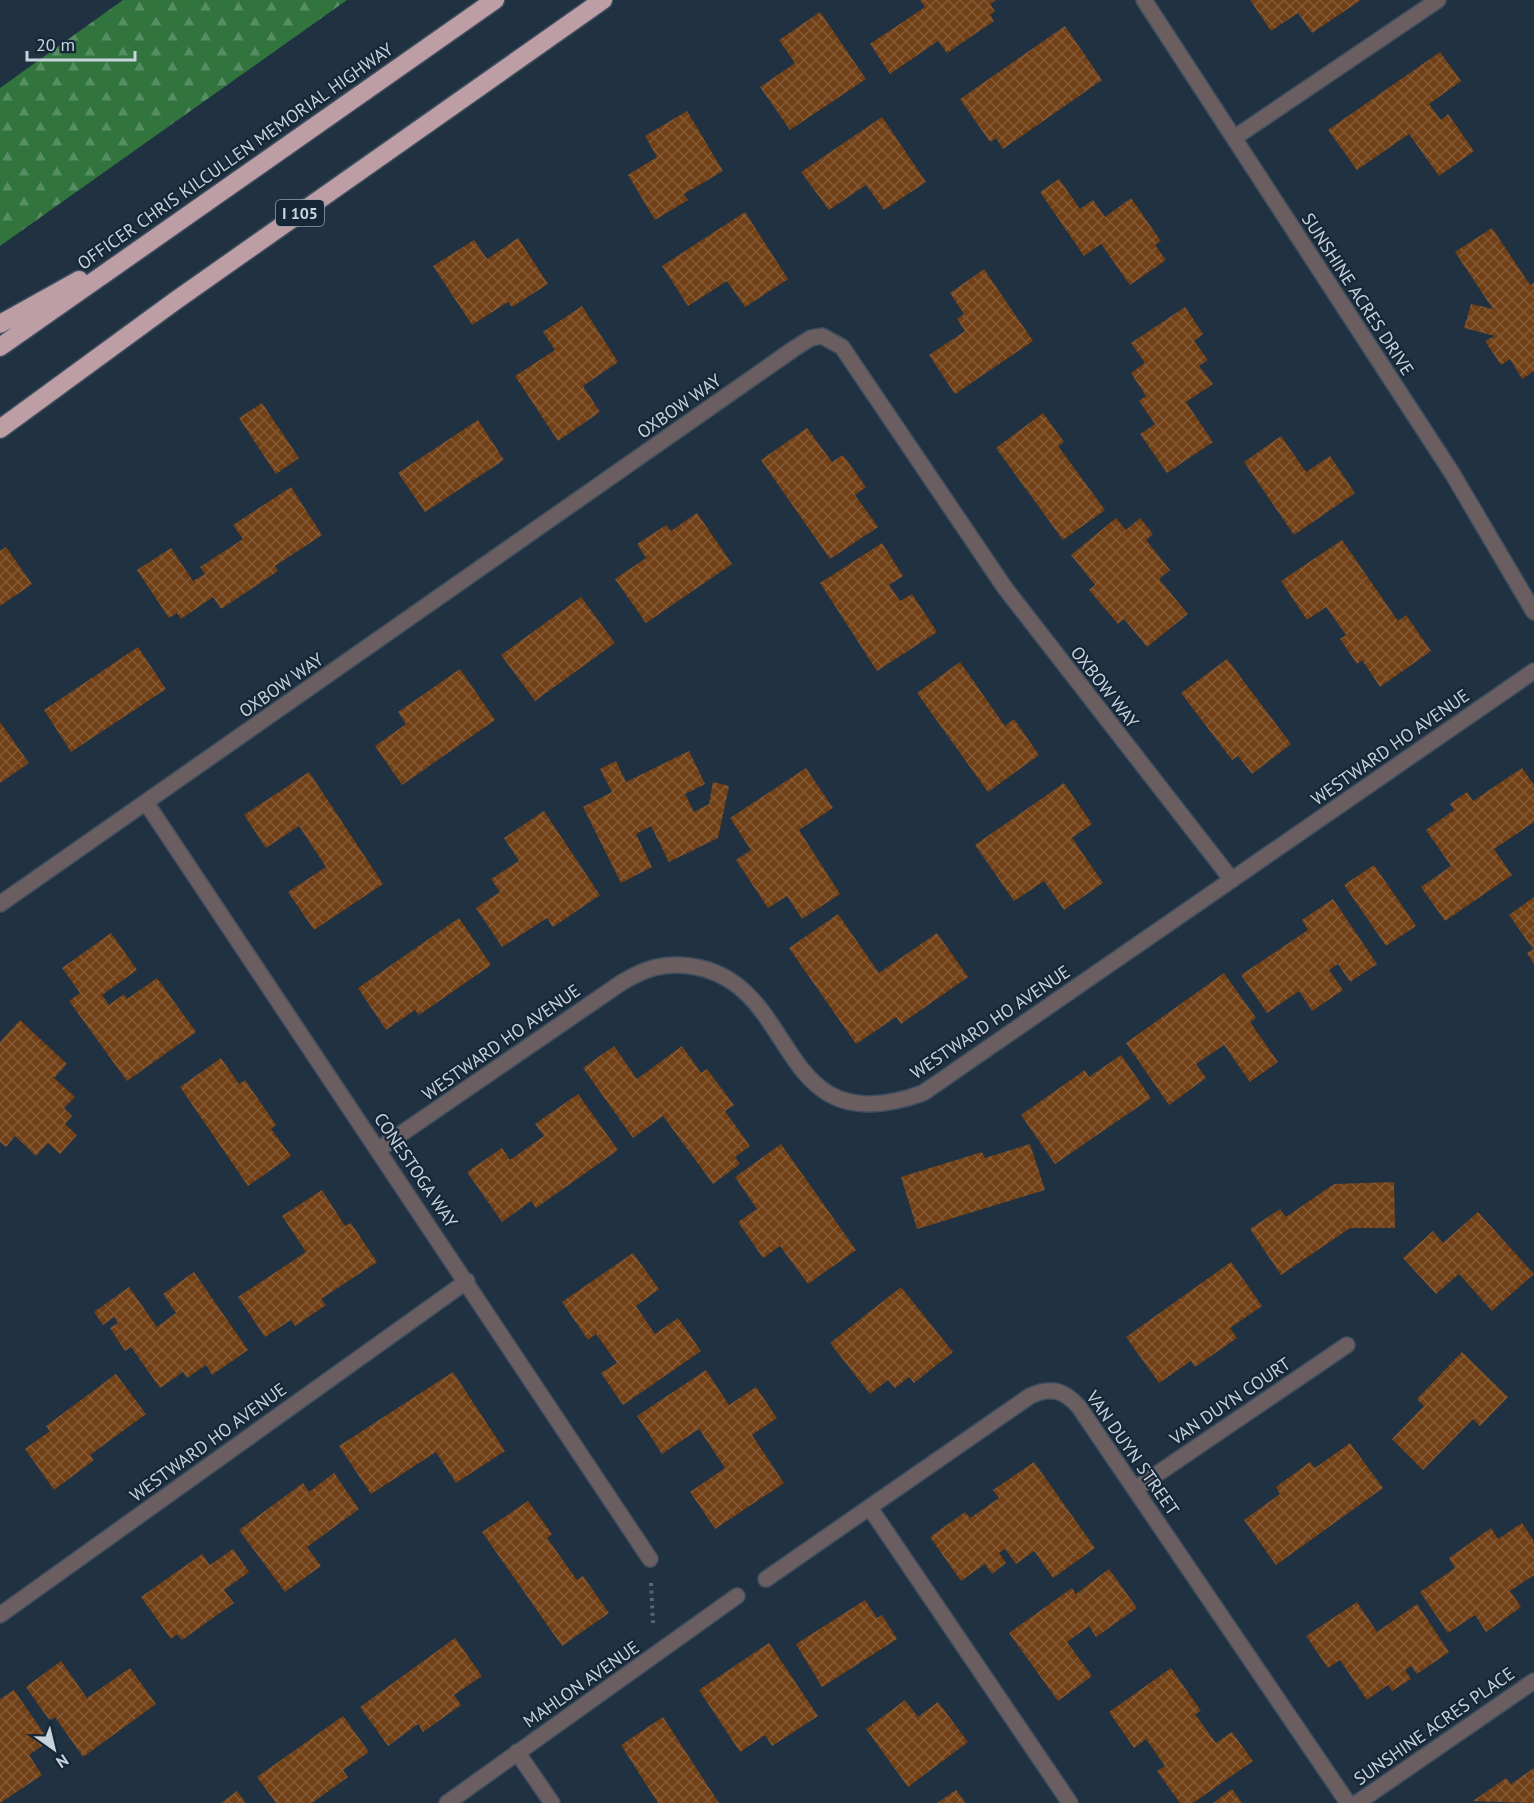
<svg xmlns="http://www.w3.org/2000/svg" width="1534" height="1803" font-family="'PT Sans',sans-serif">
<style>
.forest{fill:url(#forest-firs)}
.building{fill:url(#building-cross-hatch)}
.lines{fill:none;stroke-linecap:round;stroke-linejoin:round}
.street-casing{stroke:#3e4e5e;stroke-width:18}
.highway-casing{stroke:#3e4e5e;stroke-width:21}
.path{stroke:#576675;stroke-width:4;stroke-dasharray:3 4.5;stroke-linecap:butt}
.street{stroke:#6b5e61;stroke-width:15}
.highway{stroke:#bd9ea5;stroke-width:18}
.labels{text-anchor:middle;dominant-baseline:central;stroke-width:4.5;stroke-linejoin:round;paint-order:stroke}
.shield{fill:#162738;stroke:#939fac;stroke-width:1.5}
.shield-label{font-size:16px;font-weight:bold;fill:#c8d3de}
.street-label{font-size:18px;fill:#c8d3de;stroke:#162738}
</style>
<defs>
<pattern id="forest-firs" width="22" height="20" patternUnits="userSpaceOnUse" patternTransform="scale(1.5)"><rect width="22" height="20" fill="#31743e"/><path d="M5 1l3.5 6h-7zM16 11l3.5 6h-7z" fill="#578d63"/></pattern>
<pattern id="building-cross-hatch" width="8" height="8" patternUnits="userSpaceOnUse" patternTransform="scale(1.5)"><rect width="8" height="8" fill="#714016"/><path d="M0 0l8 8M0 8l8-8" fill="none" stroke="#845b37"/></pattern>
</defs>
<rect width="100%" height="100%" fill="#203142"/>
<path class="forest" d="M123 0H347L0 246V88Z"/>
<path class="building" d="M920 0H996L990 4 995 11 990 15 994 21 947 53 938 41 890 74 870 44 925 7Z
M1250 0H1361L1312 33 1298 13 1271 31Z
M820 12 866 79 790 130 760 87 795 63 779 40Z
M1065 26 1102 80 1003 149 996 138 990 142 960 99Z
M1440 52 1461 81 1429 104 1441 120 1448 114 1474 151 1439 176 1409 134 1357 170 1328 130Z
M687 111 723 171 684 194 688 200 655 220 628 175 657 157 645 136Z
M882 117 926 182 884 210 866 185 829 210 801 172Z
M1059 179 1080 209 1093 200 1105 217 1131 198 1161 241 1155 245 1166 260 1130 285 1101 244 1084 256 1040 192Z
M745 212 788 279 745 307 727 281 688 306 662 266Z
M1492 228 1530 285 1534 283V371L1522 379 1510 359 1501 365 1485 341 1495 336 1464 328 1471 304 1493 309 1455 252Z
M518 238 548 284 512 307 508 302 472 325 433 266 474 240 487 259Z
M984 269 1033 341 955 394 929 355 965 331 957 319 964 314 950 293Z
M582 306 618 362 583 386 600 412 558 441 515 376 555 350 543 332Z
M1185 307 1203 334 1194 341 1208 360 1199 366 1213 384 1186 402 1213 442 1167 473 1140 434 1155 424 1139 401 1146 396 1131 373 1145 363 1131 343Z
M262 403 299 458 276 474 239 418Z
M1043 413 1064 442 1058 446 1105 510 1063 540 996 448Z
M478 420 504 460 425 512 398 473Z
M807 428 832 462 843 455 866 487 855 495 878 527 830 559 761 460Z
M1281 436 1306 472 1330 456 1355 493 1294 535 1244 462Z
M291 487 322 535 275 566 278 571 221 609 213 597 181 619 177 613 169 618 137 570 171 548 193 581 205 574 200 567 243 539 233 525Z
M697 513 732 564 646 623 615 579 646 558 637 544 666 525 671 531Z
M1116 518 1126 530 1140 518 1153 534 1146 540 1170 570 1159 579 1188 614 1147 647 1124 619 1118 624 1089 590 1095 585 1071 555Z
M1342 540 1398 621 1406 615 1431 651 1380 687 1362 660 1357 664 1340 639 1346 635 1326 607 1307 620 1281 581Z
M882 543 903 576 889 585 900 601 912 594 937 632 877 671 820 583Z
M6 547 32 584 0 606V551Z
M581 597 615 643 535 701 501 655Z
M138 647 166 689 71 752 44 710Z
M1227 659 1291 744 1252 774 1238 756 1232 760 1181 693Z
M960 662 1005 726 1014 719 1039 755 988 792 917 693Z
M460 669 495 720 402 785 375 746 406 724 398 712Z
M0 722 29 763 0 783Z
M689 751 705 784 685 794 694 812 709 804 713 782 729 786 718 838 669 862 651 826 636 834 652 867 621 883 583 807 612 792 600 769 616 761 626 782Z
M806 768 833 808 799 830 840 894 802 919 787 896 768 908 736 860 751 850 730 818Z
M1522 768 1534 785V822L1494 849 1512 875 1445 921 1421 887 1451 866 1426 830 1454 810 1450 804 1467 792 1473 801Z
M309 772 383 884 314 930 288 892 326 867 299 826 266 848 244 815Z
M1064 783 1092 824 1072 838 1103 883 1064 910 1044 881 1014 901 975 845Z
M544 811 600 895 553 927 547 918 502 947 476 908 500 892 491 879 519 861 504 838Z
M1374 865 1416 926 1386 946 1344 885Z
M1534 897V964L1527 953 1533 949 1509 915Z
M1333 899 1377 964 1350 982 1338 964 1329 970 1343 990 1312 1011 1299 991 1267 1013 1241 975 1308 930 1302 920Z
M838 914 879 973 937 933 968 977 901 1024 896 1017 856 1044 789 948Z
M459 918 491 965 419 1015 415 1010 386 1030 358 988Z
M111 933 137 970 102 995 109 1005 124 994 127 999 157 978 196 1032 127 1081 69 1001 80 993 62 968Z
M1224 973 1256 1018 1250 1022 1278 1062 1250 1082 1224 1045 1196 1064 1206 1078 1169 1105 1126 1043Z
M20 1020 67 1064 54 1078 75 1097 64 1108 72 1116 65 1124 77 1135 60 1154 48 1143 36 1156 15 1136 6 1147 0 1142V1042Z
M614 1046 637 1079 682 1046 701 1073 707 1069 734 1105 725 1111 750 1146 735 1157 740 1164 713 1184 663 1116 633 1138 583 1068Z
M1121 1055 1151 1098 1055 1164 1021 1115 1085 1070 1089 1077Z
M221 1058 239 1084 245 1080 276 1125 271 1129 291 1156 248 1186 180 1087Z
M578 1094 618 1150 536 1208 531 1201 502 1222 467 1172 502 1148 510 1160 544 1136 535 1124Z
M781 1144 856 1250 808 1284 780 1246 763 1258 738 1222 757 1209 735 1177Z
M1030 1144 1045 1190 917 1229 901 1177 982 1152 985 1158Z
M1394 1182 1395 1228H1350L1281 1275 1250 1229 1280 1209 1286 1217 1334 1184Z
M322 1190 345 1226 351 1223 377 1262 321 1299 326 1305 295 1326 291 1320 265 1337 238 1297 306 1252 282 1216Z
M1478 1212 1534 1274 1492 1311 1459 1274 1436 1294 1403 1258 1433 1231 1443 1243Z
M633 1253 659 1289 636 1306 655 1334 678 1318 701 1351 623 1405 601 1373 617 1363 596 1334 588 1340 562 1302Z
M1231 1262 1262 1306 1230 1328 1237 1338 1195 1367 1191 1361 1159 1383 1126 1337Z
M194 1272 248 1350 212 1375 206 1365 187 1378 183 1372 160 1388 131 1347 125 1351 110 1328 118 1323 114 1317 103 1325 94 1312 129 1287 157 1327 176 1313 163 1294Z
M901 1287 953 1352 914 1383 909 1377 895 1388 888 1380 870 1394 830 1343Z
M1462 1352 1508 1397 1480 1426 1473 1419 1423 1470 1392 1439 1424 1406 1417 1399Z
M706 1370 729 1405 756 1387 777 1418 752 1435 784 1483 715 1529 690 1492 725 1468 699 1429 662 1454 637 1416Z
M453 1372 505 1451 456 1483 436 1452 371 1494 339 1446Z
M116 1374 146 1414 90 1455 94 1460 54 1490 25 1449 50 1431 46 1426Z
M1350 1443 1383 1488 1276 1565 1244 1520 1280 1494 1276 1487 1310 1462 1315 1468Z
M1034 1462 1095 1548 1053 1578 1034 1551 1016 1564 1005 1549 999 1553 1006 1563 992 1574 985 1564 961 1581 930 1537 965 1512 970 1518 999 1498 993 1490Z
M334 1473 359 1509 307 1547 321 1566 285 1592 239 1530 303 1483 309 1492Z
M528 1501 552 1534 547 1538 577 1580 583 1576 609 1613 562 1646 482 1532Z
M1522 1523 1534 1541V1575L1510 1591 1521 1607 1486 1632 1475 1615 1448 1633 1420 1592 1455 1568 1449 1558 1491 1528 1498 1539Z
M233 1549 249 1572 224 1590 234 1603 182 1640 177 1634 171 1639 141 1597 202 1554 210 1565Z
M1109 1569 1137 1608 1096 1637 1089 1626 1067 1642 1092 1676 1058 1701 1009 1633 1072 1588 1076 1594Z
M865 1600 877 1618 882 1615 897 1639 822 1687 796 1644Z
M1357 1602 1377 1632 1417 1604 1449 1652 1417 1674 1411 1666 1405 1670 1411 1679 1392 1691 1388 1685 1367 1700 1340 1660 1328 1668 1306 1636Z
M455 1638 482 1676 454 1695 461 1705 423 1732 418 1724 388 1746 360 1707Z
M769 1643 818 1716 772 1746 765 1735 740 1752 699 1690Z
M61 1661 87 1698 130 1668 156 1704 83 1757 55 1717 50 1721 26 1687Z
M1171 1668 1201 1711 1195 1714 1216 1743 1232 1732 1253 1761 1193 1803H1180L1157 1771 1165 1766 1146 1739 1134 1748 1109 1712Z
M14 1690 49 1741 29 1755 42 1775 0 1803V1699Z
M905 1700 918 1717 938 1702 968 1742 908 1787 866 1729Z
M343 1716 369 1752 343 1770 348 1777 312 1803H276L257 1777Z
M663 1717 719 1803H658L621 1745Z
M1534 1768V1803L1473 1801 1506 1778 1511 1784Z
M1232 1789 1242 1803H1213Z
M956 1790 966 1803H937Z
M237 1791 246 1803H221Z"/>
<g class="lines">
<g class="street-casing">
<path id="street" d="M1144 0 1452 473 1534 612
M1234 138 1438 0
M147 804 650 1559
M0 904 795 348 811 338 822 336 842 347 1005 588 1232 880
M379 1149 621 983C644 969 663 962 690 966 803 981 771 1148 923 1093L1534 671
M1135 1489 1347 1345
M870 1508 1070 1803
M766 1579 1030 1396C1051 1386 1064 1390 1079 1407L1348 1803
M0 1615 467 1281
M517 1752 552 1803
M447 1803 737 1596
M1357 1803 1534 1681"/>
</g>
<g class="highway-casing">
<path id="highway" d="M0 324 79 280
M0 347 495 0
M0 429 175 301 603 0"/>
</g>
<path class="path" d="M651 1583 653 1623"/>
<use href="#street" class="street"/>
<use href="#highway" class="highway"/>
</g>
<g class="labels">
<rect class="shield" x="276" y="200" width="48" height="26" rx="4.5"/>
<g class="shield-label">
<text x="300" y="213">I 105</text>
</g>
<g class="street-label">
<text transform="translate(235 156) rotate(-35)">OFFICER CHRIS KILCULLEN MEMORIAL HIGHWAY</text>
<text transform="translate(1358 294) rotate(57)">SUNSHINE ACRES DRIVE</text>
<text transform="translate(679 406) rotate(-35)">OXBOW WAY</text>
<text transform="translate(281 685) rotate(-35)">OXBOW WAY</text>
<text transform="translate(1105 687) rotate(52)">OXBOW WAY</text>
<text transform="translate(1390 747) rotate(-35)">WESTWARD HO AVENUE</text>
<text transform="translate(990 1022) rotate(-34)">WESTWARD HO AVENUE</text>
<text transform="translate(501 1042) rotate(-35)">WESTWARD HO AVENUE</text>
<text transform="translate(416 1170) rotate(56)">CONESTOGA WAY</text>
<text transform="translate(1230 1401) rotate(-34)">VAN DUYN COURT</text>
<text transform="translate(208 1442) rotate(-36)">WESTWARD HO AVENUE</text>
<text transform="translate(1133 1453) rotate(55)">VAN DUYN STREET</text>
<text transform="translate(581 1684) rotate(-35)">MAHLON AVENUE</text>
<text transform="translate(1434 1726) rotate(-35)">SUNSHINE ACRES PLACE</text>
</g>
</g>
<g transform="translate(54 1749) rotate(146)" stroke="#162738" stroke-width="4.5" paint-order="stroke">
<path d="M0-4.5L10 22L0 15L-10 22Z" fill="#c8d3de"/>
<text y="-9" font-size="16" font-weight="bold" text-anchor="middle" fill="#c8d3de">N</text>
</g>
<path d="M27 51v9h108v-9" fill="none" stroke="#c8d3de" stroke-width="3"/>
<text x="36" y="51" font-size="18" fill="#c8d3de" stroke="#162738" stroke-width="4.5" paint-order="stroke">20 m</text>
</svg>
